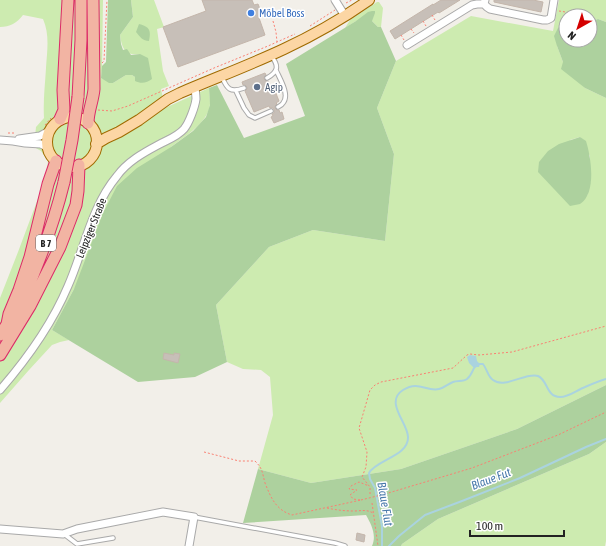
<svg xmlns="http://www.w3.org/2000/svg" width="606" height="546" font-family="'Asap Condensed',sans-serif">
<style>
.grass{fill:#cdebb0;fill-rule:evenodd}
.forest{fill:#add19e}
.park{fill:#c8facc}
.water{fill:#aad3df}
.lines{fill:none;stroke-linecap:round;stroke-linejoin:round}
.stream{stroke:#aad3df;stroke-width:2}
.building{fill:#c7bfb8;stroke:#c4b6ab}
.service-casing{stroke:#a9a9a9;stroke-width:5.5}
.minor-casing{stroke:#a9a9a9;stroke-width:9}
.primary-casing{stroke:#a06b00;stroke-width:12}
.trunk-casing{stroke:#dc2a67;stroke-width:13}
.path{stroke:#fa8072;stroke-width:1;stroke-dasharray:2 2;stroke-linecap:butt}
.service{stroke:#fff;stroke-width:3.5}
.minor{stroke:#fff;stroke-width:7}
.primary{stroke:#fcd6a4;stroke-width:10}
.trunk{stroke:#f2b4a3;stroke-width:11}
.trunk-bridge-casing{stroke:#dc2a67;stroke-width:13;stroke-linecap:butt}
.path-bridge{stroke:#fa8072;stroke-width:1;stroke-dasharray:2 2;stroke-linecap:butt}
.trunk-bridge{stroke:#f2b4a3;stroke-width:11}
.shop-dot{fill:#3f7fe0;stroke:#fff;stroke-width:1.5}
.service-dot{fill:#5c6f8a;stroke:#fff;stroke-width:1.5}
.labels{text-anchor:middle;dominant-baseline:central;stroke-width:3;stroke-linejoin:round;paint-order:stroke}
.shield{fill:#fff;stroke:#646464;stroke-width:1}
.shield-label{font-size:10px;font-weight:bold;fill:#222}
.shop-label{font-size:11px;fill:#366cbe;stroke:#fff;text-anchor:start}
.service-label{font-size:11px;fill:#4e5e75;stroke:#fff;text-anchor:start}
.street-label{font-size:11px;fill:#222;stroke:#fff}
.water-label{font-size:12px;font-style:italic;fill:#4a7aab;stroke:#fff}
</style>
<rect width="100%" height="100%" fill="#f2efe9"/>
<path class="grass" d="M0 0H103L102 70 101 78 113 83 126 75H132L135 77 140 54C125 56 122 49 120 35L133 17 131 0H154L164 27 157 29 163 71 169 86 161 89 165 108 209 88C209 93 210 99 210 104 209 122 184 137 171 147L74 289 52 330 69 340 60 342 52 345 29 370 0 403V298L18 252 46 177 48 161 41 151 34 147 36 127 44 118C43 101 45 85 46 68 47 51 50 35 43 19L23 15C17 23 10 27 0 27Z
M559 0H606V22L598 19 590 22V16H566V23H564L557 46 563 62 585 88 606 98V385L517 429 401 469 311 483 258 469 273 415 270 377 261 370 243 369 227 362 216 305 269 247 313 230 385 241 394 154 377 108 396 61 471 16 553 31ZM580 137 590 156V184L587 196 570 140Z
M377 2H379L383 8 381 27H378L372 21H356L345 28 350 20Z
M606 442V541L605 546H401L402 544 438 519 589 454Z"/>
<path class="forest" d="M108 0H131L133 17 120 35 121 44 123 50 127 49 131 55 140 54 148 58 152 79C147 83 141 84 135 81V77L132 75H126L113 83H109L101 78 102 66 106 62Z
M372 11H375V13L372 21 378 27H381L396 61 377 108 394 154 385 241 313 230 269 247 216 305 227 362 195 377 138 382 52 330 74 289 103 213 117 186 137 168 171 147 193 131 206 117 210 105 209 88 217 85 244 138 305 116 286 64 356 21 368 12Z
M598 19 606 22V98L585 88 561 69 563 62 557 46 554 36 558 28 564 23H566V40H590V22Z
M139 24C150 27 151 30 149 41 143 41 140 37 136 32Z
M580 137 586 141C591 157 597 193 580 204 577 205 573 205 570 206L538 172 539 162 548 151 559 144Z
M606 385V442L589 454 438 519 402 544 401 546H372C377 535 371 524 366 515L243 523 258 469 311 483 401 469 517 429Z"/>
<path class="park" d="M573 9 586 12 585 16H572Z"/>
<path class="water" d="M470 355 476 356 477 361 480 364 479 367H473L469 363 467 357Z"/>
<g class="lines">
<path class="stream" d="M382 546V526L375 488 370 479 369 473C376 460 409 456 408 437 408 423 384 402 403 390 419 380 426 392 439 389 444 388 448 384 453 382 457 380 463 382 467 379 471 376 472 372 474 368 475 367 477 366 478 364H483C487 369 488 377 493 380 505 389 526 372 538 376 548 380 546 397 560 397 569 397 577 390 585 387 592 384 599 381 606 379
M389 546 399 536 425 515 462 501 520 478 586 447 606 439"/>
</g>
<path class="building" d="M202 0H252L254 5 258 4 262 14 258 15 265 35 178 67 163 27 206 11Z
M441 0H460L439 13 438 12 395 39 390 31 433 4V5Z
M494 0H533L543 2 541 12 494 2Z
M265 73 266 75 264 77V79L266 81H268L273 92 275 91 279 101 276 103 277 104 275 106V108L277 110H279L280 113 282 112 284 119 274 123 271 117 273 116 272 114 274 113V110L273 108H270L269 106 254 112 245 91 247 89V87L245 85H243L242 82Z
M164 353 174 355V353L180 354 178 363 163 359Z
M357 533 365 535 364 542 356 540Z"/>
<g class="lines">
<g class="service-casing">
<path id="service" d="M276 70C280 79 290 95 283 103 282 105 280 106 278 107
M222 77C227 89 230 93 244 88
M267 78C278 72 279 66 272 57
M236 91 244 108 249 115 255 118 271 111
M194 517 335 543 345 546
M64 534 77 544 113 538"/>
</g>
<g class="minor-casing">
<path id="minor" d="M335 0 345 16
M485 0 484 4 487 7 490 9 543 20H547L551 18 554 0
M407 45 472 5 477 4H484
M19 139 40 136 49 131
M0 140 13 141 25 143 41 144 47 147
M0 390C27 359 52 324 68 286 84 250 91 207 117 176 127 162 143 153 158 145 167 140 177 137 184 129 189 123 195 107 196 99 196 95 195 90 195 86
M0 529 63 534 77 529 163 512 194 517 189 546"/>
</g>
<g class="primary-casing">
<path id="primary" d="M47 142a25 25 0 1 1 50 0a25 25 0 1 1-50 0Z
M96 144 106 138 119 132 139 120 168 99 180 93C215 78 250 65 284 49 314 35 342 19 369 0"/>
</g>
<g class="trunk-casing">
<path id="trunk" d="M78 97 81 40V0
M60 119 64 110 63 90 68 0
M88 123C88 111 93 101 94 89L93 0
M15 321 20 311 22 301C39 263 54 223 64 182
M7 324 9 314 19 290 30 257 48 184 56 161
M0 335 11 318
M0 355 30 306 60 247 76 205 78 191 79 165"/>
</g>
<path class="path" d="M346 3 352 0
M559 11 572 13
M432 15 435 20
M273 21 276 32 277 42
M423 21 426 26
M310 26 335 10
M411 29 414 33
M401 35 404 40
M102 63 104 61 107 0
M98 110 112 111 128 106 214 68 268 46 295 34
M45 125 51 118
M8 133H15
M204 452 239 461H255C263 469 262 472 265 483 271 498 276 510 292 515L361 500
M370 494V487L362 477 366 467 367 452 359 428 370 390 375 385 381 382 453 368 467 355 470 354 479 355 512 352 606 326
M385 494 472 468 558 435 606 412
M360 500 353 499 350 495 357 490 349 489 351 486 359 482 369 486
M372 503 378 546
M327 508C336 510 345 511 354 511 361 511 366 509 373 513"/>
<use href="#service" class="service"/>
<use href="#minor" class="minor"/>
<use href="#primary" class="primary"/>
<use href="#trunk" class="trunk"/>
<g class="trunk-bridge-casing">
<path id="trunk-bridge" d="M64 182 72 140 78 97"/>
</g>
<path class="path-bridge" d="M361 500 385 494"/>
<use href="#trunk-bridge" class="trunk-bridge"/>
</g>
<circle class="shop-dot" cx="251" cy="13" r="4"/>
<circle class="service-dot" cx="257" cy="87" r="4"/>
<g class="labels">
<rect class="shield" x="36" y="235" width="20" height="16" rx="3"/>
<g class="shield-label">
<text x="46" y="243">B 7</text>
</g>
<g class="shop-label">
<text x="259" y="13">Möbel Boss</text>
</g>
<g class="service-label">
<text x="265" y="87">Agip</text>
</g>
<g class="street-label">
<text transform="translate(91 228) rotate(-68)">Leipziger Straße</text>
</g>
<g class="water-label">
<text transform="translate(491 479) rotate(-21)">Blaue Fut</text>
<text transform="translate(385 504) rotate(80)">Blaue Flut</text>
</g>
</g>
<g transform="translate(578 28) rotate(219)"><circle r="19" fill="#ffffff" stroke="#a7a7a7"/>
<path d="M0-3L7 15L0 10L-7 15Z" fill="#d40000"/>
<text y="-6" font-size="11" font-weight="bold" text-anchor="middle" fill="#222222">N</text>
</g>
<path d="M470 530v6h94v-6" fill="none" stroke="#222222" stroke-width="2"/>
<text x="476" y="530" font-size="12" fill="#222222" stroke="#ffffff" stroke-width="3" paint-order="stroke">100 m</text>
</svg>
